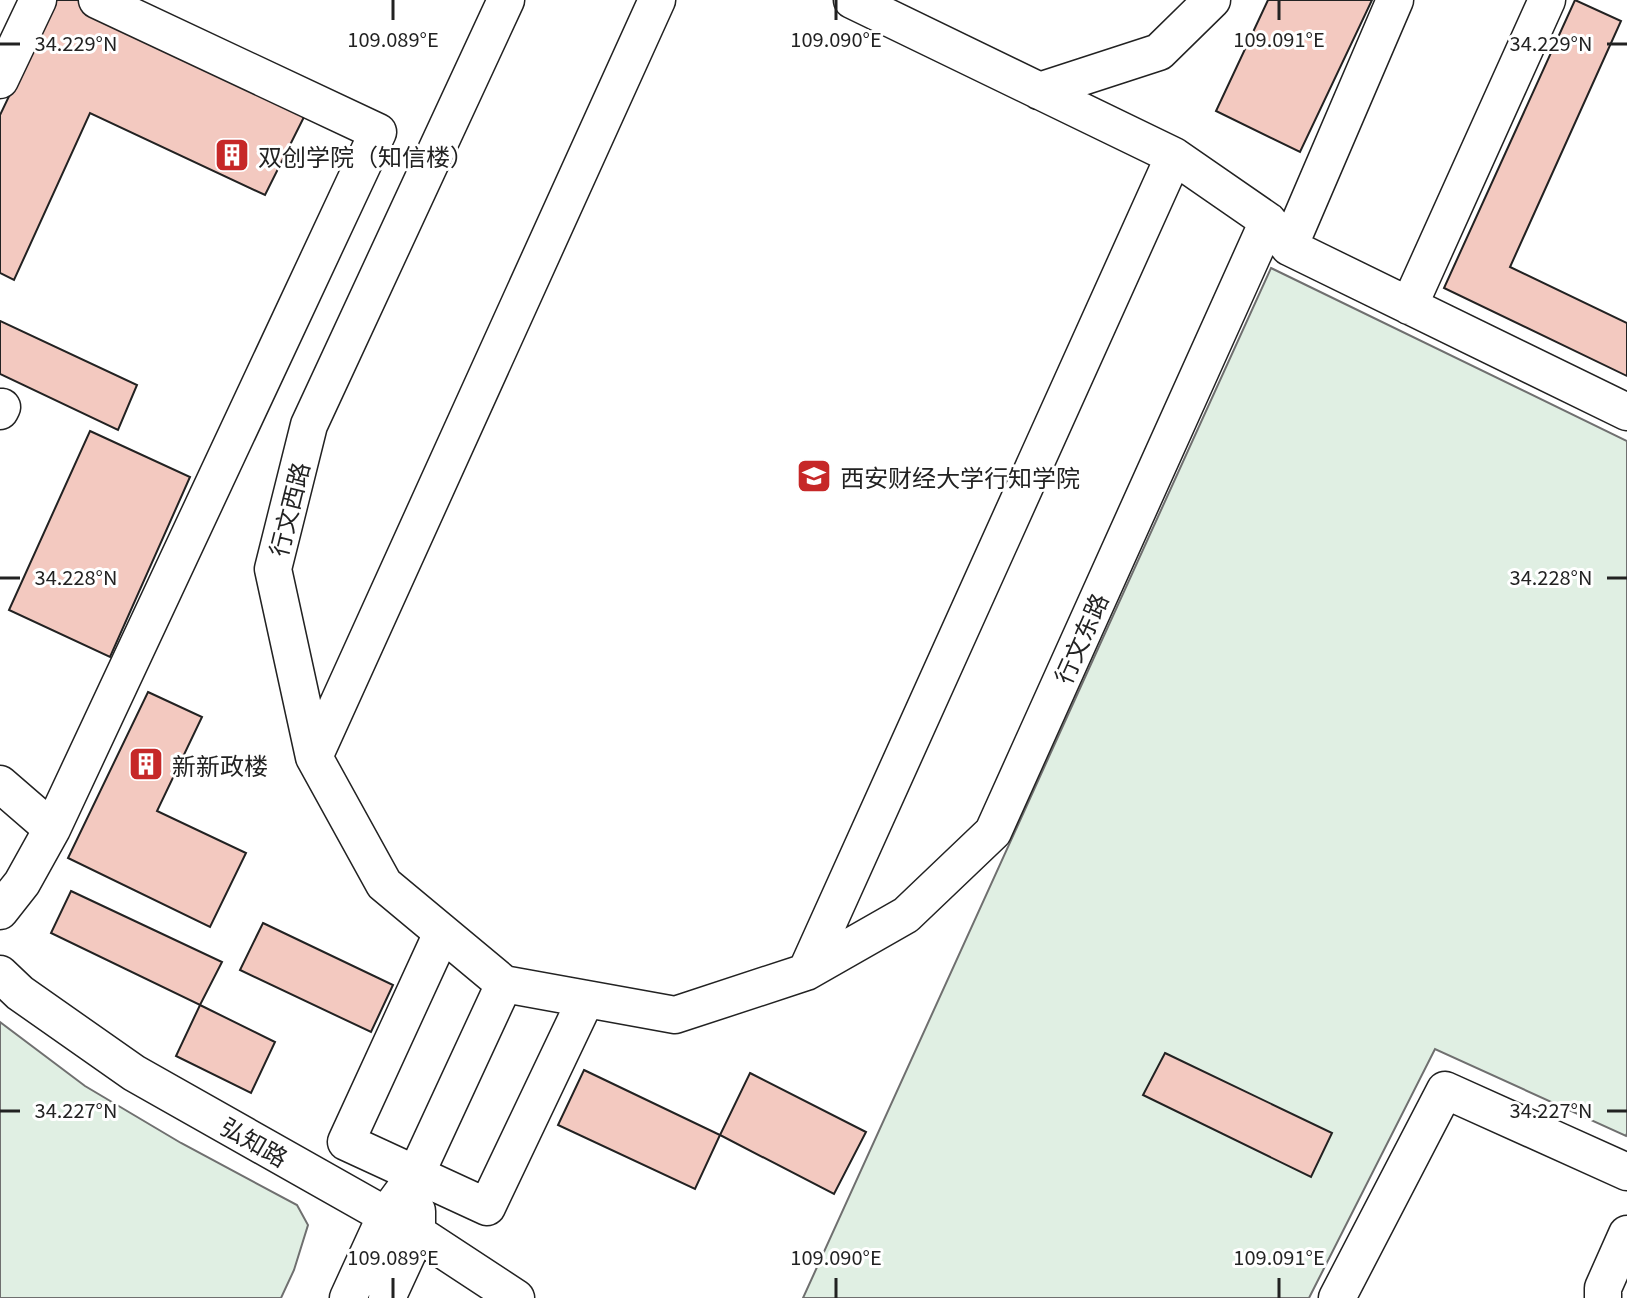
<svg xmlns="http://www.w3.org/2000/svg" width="1627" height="1298" font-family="Georgia,'Noto Sans SC',serif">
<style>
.green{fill:#e0efe3;stroke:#6f6f6f;stroke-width:2}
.building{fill:#f3c9c0;stroke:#222;stroke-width:2}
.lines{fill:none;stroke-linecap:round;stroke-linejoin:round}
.minor-casing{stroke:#222;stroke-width:39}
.minor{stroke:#fff;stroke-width:36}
.ticks{fill:none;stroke:#222;stroke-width:3}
.labels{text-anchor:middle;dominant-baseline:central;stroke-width:6;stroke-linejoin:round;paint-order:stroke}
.poi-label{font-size:24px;fill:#222;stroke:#fff;text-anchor:start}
.street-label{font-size:24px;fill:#222;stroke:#fff}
.ticks-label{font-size:20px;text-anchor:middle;fill:#222;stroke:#fff;stroke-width:6;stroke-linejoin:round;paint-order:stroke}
</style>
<rect width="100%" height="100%" fill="#fff"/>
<path class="green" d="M1271 268 1627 441V1133L1626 1136 1435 1049 1309 1298H803Z
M0 1022 85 1086 181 1143 297 1205 308 1225 294 1270 281 1298H0Z"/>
<path class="building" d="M55 0H78L308 109 265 195 90 113 14 280 0 273V115Z
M1268 0H1372L1300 152 1216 111Z
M1575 0 1621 21 1510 267 1627 323V376L1444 288Z
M0 321 137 385 118 430 0 374Z
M90 431 190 477 110 657 9 610Z
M148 692 202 717 157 811 246 853 210 927 68 858Z
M71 891 222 962 200 1005 51 933Z
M263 923 393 985 371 1032 240 970Z
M200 1005 275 1042 251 1093 176 1056Z
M1165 1053 1332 1133 1311 1177 1143 1095Z
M584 1070 720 1135 695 1189 558 1125Z
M750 1073 866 1132 834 1194 720 1135Z"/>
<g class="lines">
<g class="minor-casing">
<path id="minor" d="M506 0 309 425 273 569 314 757 384 884 504 984 675 1015 806 972 906 915 993 832 1268 221 1289 247 1395 0
M852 0 1174 156 1268 221
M0 80 38 0
M1039 91 1159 52 1212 0
M1289 247 1627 412
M1409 306 1547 0
M0 411 2 407
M314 757 657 0
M0 784 52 829
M0 911 22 883 52 829 378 132 97 0
M442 933 346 1142 487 1207 586 999
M806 972 1174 156
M0 974 20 993 134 1073 417 1233 516 1298
M348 1298 386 1215 416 1174 504 984
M387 1298 417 1233V1211
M1337 1298 1445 1090 1627 1172
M1603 1298V1288L1627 1234"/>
</g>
<use href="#minor" class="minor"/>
</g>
<path class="ticks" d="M393 0V20M836 0V20M1279 0V20M0 44H20M1607 44H1627M0 578H20M1607 578H1627M0 1111H20M1607 1111H1627M393 1278V1298M836 1278V1298M1279 1278V1298"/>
<defs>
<g id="building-square" transform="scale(1.8)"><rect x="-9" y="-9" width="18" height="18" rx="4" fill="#c62828" stroke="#fff"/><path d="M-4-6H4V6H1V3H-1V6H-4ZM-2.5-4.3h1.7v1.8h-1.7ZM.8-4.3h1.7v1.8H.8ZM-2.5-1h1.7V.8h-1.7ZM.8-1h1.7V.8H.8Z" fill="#fff"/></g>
<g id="university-square" transform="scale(1.8)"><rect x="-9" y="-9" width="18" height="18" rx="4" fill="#c62828" stroke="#fff"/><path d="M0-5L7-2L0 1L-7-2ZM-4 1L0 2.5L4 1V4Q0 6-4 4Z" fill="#fff"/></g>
</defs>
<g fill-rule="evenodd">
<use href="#building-square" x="232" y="155"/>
<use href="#university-square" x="814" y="476"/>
<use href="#building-square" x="146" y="764"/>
</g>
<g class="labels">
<g class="poi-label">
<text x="258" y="155">双创学院（知信楼）</text>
<text x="840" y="476">西安财经大学行知学院</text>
<text x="172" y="764">新新政楼</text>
</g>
<g class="street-label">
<text transform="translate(288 509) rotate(-76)">行文西路</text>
<text transform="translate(1080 638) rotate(-66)">行文东路</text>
<text transform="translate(255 1141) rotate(30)">弘知路</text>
</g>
</g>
<g class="ticks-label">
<text x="393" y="47">109.089°E</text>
<text x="836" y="47">109.090°E</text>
<text x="1279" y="47">109.091°E</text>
<text x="76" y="51">34.229°N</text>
<text x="1551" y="51">34.229°N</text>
<text x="76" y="585">34.228°N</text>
<text x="1551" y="585">34.228°N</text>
<text x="76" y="1118">34.227°N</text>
<text x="1551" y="1118">34.227°N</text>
<text x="393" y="1265">109.089°E</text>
<text x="836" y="1265">109.090°E</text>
<text x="1279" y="1265">109.091°E</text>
</g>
</svg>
